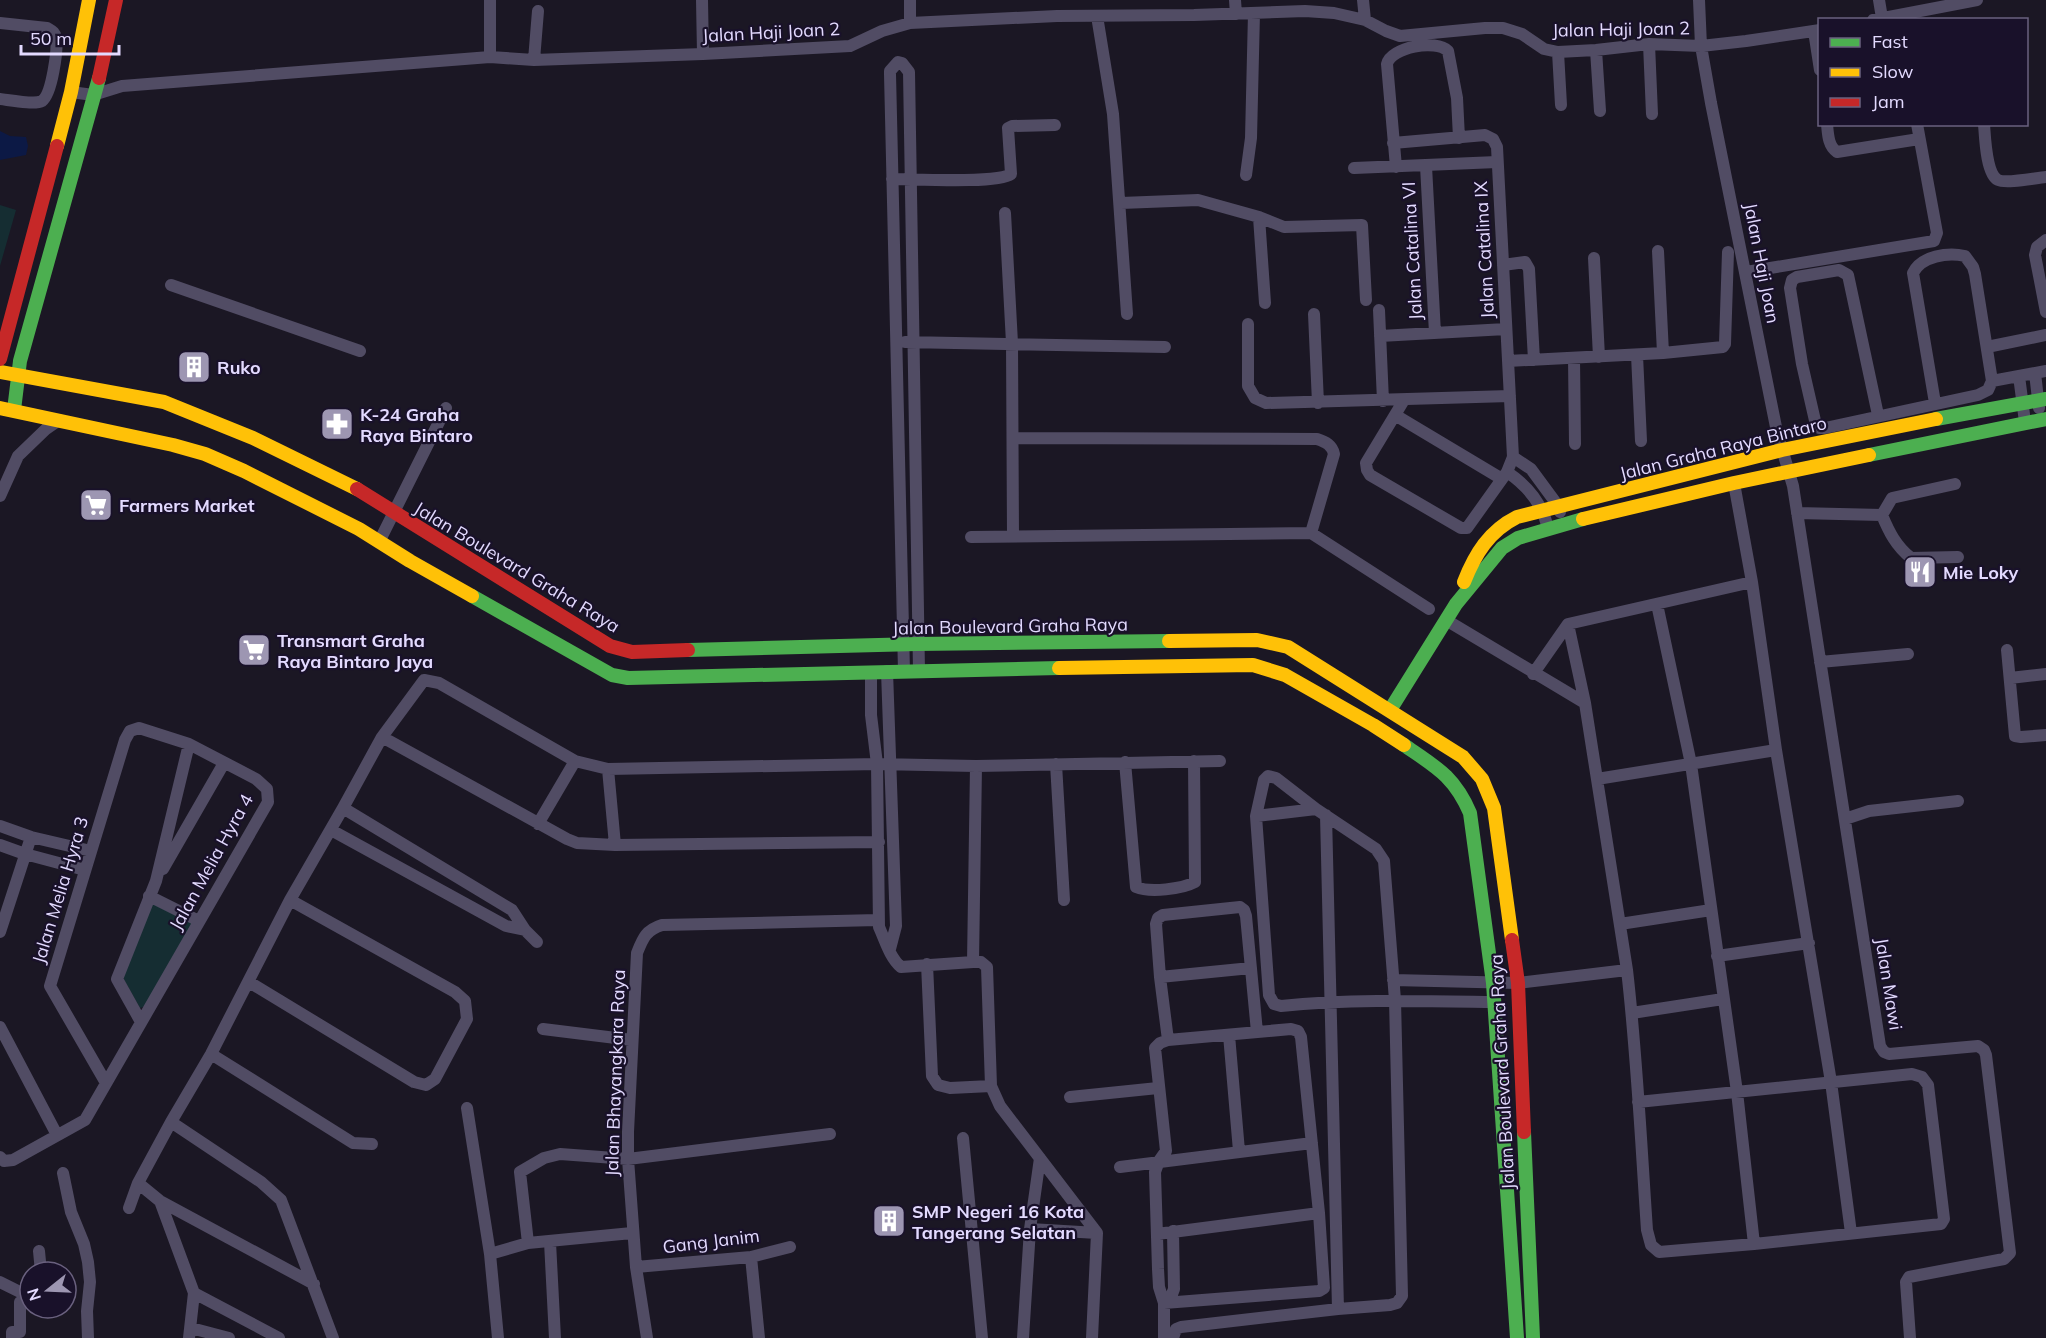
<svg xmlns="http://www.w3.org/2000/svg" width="2046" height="1338" font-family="Mulish,sans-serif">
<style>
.green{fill:#152d32}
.water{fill:#0c1945}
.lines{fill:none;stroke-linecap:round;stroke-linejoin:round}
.street{stroke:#514c64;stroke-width:12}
.fast{stroke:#4caf50;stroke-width:14}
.slow{stroke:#ffc107;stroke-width:14}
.jam{stroke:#c62828;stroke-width:14}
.labels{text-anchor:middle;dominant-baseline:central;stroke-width:4.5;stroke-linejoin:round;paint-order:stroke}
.street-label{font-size:18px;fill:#e3daff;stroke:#19112a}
.poi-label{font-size:18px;font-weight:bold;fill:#e3daff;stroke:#19112a;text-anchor:start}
</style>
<rect width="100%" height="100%" fill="#1b1724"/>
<path class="green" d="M0 205 16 210 0 266Z
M151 903 194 921 146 1006 140 1008 123 978Z"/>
<path class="water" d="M0 131 10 136 26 137 28 146 26 155 0 160Z"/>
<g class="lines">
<path class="street" d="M490 0V57
M702 0 703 54
M1235 0 1236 14
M1363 0 1365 20
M1699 0 1701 46 1711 103 1777 432 1793 486 1880 1046 1884 1052 1889 1054 1978 1046 1984 1050 1986 1055 2010 1253 2004 1259 1909 1277 1906 1282 1910 1338
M1879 0 1882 18
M1097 16 1113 114 1127 314
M1873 20 1977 0
M0 23 47 28C52 31 55 32 56 38 58 49 52 94 42 101 35 105 9 100 0 99
M910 23V0
M1814 31 1820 70
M1649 44 1652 114
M1596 50 1600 111
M1558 52 1561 105
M534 60 538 11
M71 92 93 95 122 86 490 57 534 60 703 54 850 46 882 31 910 23 1057 16 1194 15 1305 11 1334 13 1365 20 1386 31 1400 36 1485 28H1503L1522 34 1544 49 1558 52 1596 50 1649 44 1701 46 1746 41 1820 30
M1827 124C1828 134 1828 146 1837 152L1919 139
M1984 124C1985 136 1986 174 1998 180 2006 184 2035 178 2046 177
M1393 143 1485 135 1493 139 1497 147 1513 457 1507 472 1467 528H1461L1370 475 1367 470 1366 463 1404 400
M1426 166 1435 333
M1396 167 1387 64C1391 47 1436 39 1448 51L1457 98 1459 138
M1354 168 1497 162
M1246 175 1251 138 1254 13
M892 179C914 179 997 184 1011 174L1008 128 1012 126 1055 125
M1121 203 1198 200 1259 217 1284 227 1362 225 1366 300
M1005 213 1012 343 1013 536
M1259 217 1265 303
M2046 240 2037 247 2035 255 2046 312
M1658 251 1663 353
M1594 258 1599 357
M1503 265 1525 262 1529 269 1534 360
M1746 272 1934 241 1937 233 1917 124
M171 285 360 351
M1379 310 1383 401
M1314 314 1318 403
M1248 324V386L1255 398 1266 403 1510 396
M1380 336 1506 329
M905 342 1165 347
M1987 347 2046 335
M1637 355 1641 441
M1574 358 1575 444
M1508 361 1663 353 1723 347 1725 344 1728 252
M2035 373 2039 408
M2019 376 2025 422
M1992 381 2046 371
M1395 415 1502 479
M1878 415 1848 275 1839 270 1797 277 1792 280 1790 288 1802 364 1816 425 1819 428H1825L1978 395 1988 390 1992 381 1975 274 1973 267 1965 256C1948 252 1921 256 1913 273L1935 403
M1014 438 1317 439C1326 442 1332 445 1334 454L1311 533
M1513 457 1531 469 1559 507 1560 512
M1507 472C1528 486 1542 503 1548 528
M1734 483 1752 582 1776 750 1831 1082 1851 1233
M0 496 18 456 46 429 59 420
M1797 513 1882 515 1892 498 1955 484
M1882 515C1889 532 1896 546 1911 558L1958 557
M971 537 1311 533 1429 609
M379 542 446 408
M1657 604 1691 764 1737 1092 1754 1244
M1446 620 1585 703
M1568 624 1585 703 1627 970C1637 1056 1641 1143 1647 1230L1651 1245 1659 1252 1754 1244 1941 1224 1944 1219 1928 1085 1922 1077 1912 1074 1638 1102
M2007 650 2015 736 2021 737 2046 735
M1820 662 1908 654
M887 671 896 926 890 949
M904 671 890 74V71L898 62 902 63 909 72 919 671
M871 672V715L877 764 879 927C885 940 890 958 901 967L973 962H981L987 967 991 1086 1000 1106 1097 1233 1092 1338
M1533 674 1568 624 1752 582
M2010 678 2046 674
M382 737 567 839 577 843 615 845 879 842
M1125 762 1136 887C1150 893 1182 889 1195 882L1194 761
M1056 764 1064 900
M608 769 615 845
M1597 779 1776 750
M343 808 512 910 525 930 537 942
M1326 815 1338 1309
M1256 816 1316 809
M1845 819 1869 811 1958 801
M538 824 575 761
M0 826 31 837 91 851
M331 830 506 926 525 930
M0 845 25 854 85 870
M163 869 224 763
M149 896 199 921
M1620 924 1711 910
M0 932 31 837
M1717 956 1809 943
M973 962 976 766
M927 964 932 1076 938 1085 950 1088 991 1086
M1160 977 1251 968
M1393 980 1518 983 1627 970
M249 982 414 1082 426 1085 435 1079 467 1019 465 1001 455 992 290 900
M1632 1013 1723 999
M141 1022 117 979 156 881 189 744
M0 1027 57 1135
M543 1029 632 1040
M1229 1035 1239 1151
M1168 1040 1160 977 1156 924 1158 918 1163 915 1240 907 1244 910 1246 916 1257 1032
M211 1054 353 1143 372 1144
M1070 1097 1158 1088
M467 1108 490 1254 498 1338
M171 1122 261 1182 281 1200 333 1338
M963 1138 982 1338
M0 1157 4 1161 13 1160 85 1120 268 802 267 789 256 779 189 744 139 728 130 731 125 740 50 986 106 1083
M1120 1167 1312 1143
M63 1173 71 1212 84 1244 88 1262 90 1282 87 1311 88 1338
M138 1183 160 1201 314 1284
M160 1201 194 1293 189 1338
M129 1208 138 1183 171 1122 211 1054 290 900 343 808 382 737 424 680 439 683 575 761 608 769 877 764 976 766 1220 761
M1030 1229 1097 1233
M1157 1234 1319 1213
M550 1242 555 1338
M528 1243 520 1172 544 1158 560 1154 628 1159 830 1134
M39 1251 41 1272
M490 1254 528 1243 632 1233
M751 1257 759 1338
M636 1267 751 1257 790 1247
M0 1282 22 1293H30
M194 1293 279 1338
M1169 1302 1174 1289 1173 1231
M191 1328 229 1338
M12 1338V1332H20V1302
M647 1338 636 1267 628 1159V1132L637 953C643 938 646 930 662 925L878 920
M1023 1338 1030 1229 1040 1158
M1164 1338V1303L1159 1287 1158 1269 1155 1172 1159 1161 1166 1151 1155 1048 1160 1043 1168 1040 1291 1029 1298 1031 1301 1037 1319 1213 1324 1288 1319 1291 1164 1303
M1173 1338 1176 1329 1181 1327 1338 1309 1390 1305 1397 1303 1402 1296 1395 1000 1384 861 1376 849 1316 809 1276 778 1268 776 1264 780 1256 816 1269 995 1274 1004 1281 1006C1352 999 1423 1001 1494 1002"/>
<path class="fast" d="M14 410 20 361 99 78
M1936 419 2046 399
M1869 455 2046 419
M472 596 612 675 628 678 1059 668
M688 650 917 644 1169 641
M1390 710 1456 604 1502 548 1518 538 1583 519
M1404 745C1436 767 1454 776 1470 813L1493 983 1517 1338
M1524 1132 1533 1338"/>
<path class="slow" d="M57 146 71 92 89 0
M0 372 164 402 253 438 357 489
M0 408 173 445 205 454 244 471 359 529 410 561 472 596
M1583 519 1734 483 1869 455
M1464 582C1475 554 1489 531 1517 517L1782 450 1936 419
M1169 641 1257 640 1288 647 1463 757 1482 779 1494 808 1512 940
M1059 668 1253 665 1285 675 1373 725 1404 745"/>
<path class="jam" d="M99 78 116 0
M0 359 57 146
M357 489 610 646 632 652 688 650
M1512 940 1518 983 1524 1132"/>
</g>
<defs>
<g id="building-square" transform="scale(1.725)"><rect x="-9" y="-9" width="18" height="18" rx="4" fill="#9d96b2" stroke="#19112a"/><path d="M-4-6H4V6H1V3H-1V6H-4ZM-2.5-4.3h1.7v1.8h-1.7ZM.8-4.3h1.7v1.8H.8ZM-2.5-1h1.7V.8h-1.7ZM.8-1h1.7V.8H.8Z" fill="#fff"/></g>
<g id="pharmacy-square" transform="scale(1.725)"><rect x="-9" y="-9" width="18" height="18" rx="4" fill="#9d96b2" stroke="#19112a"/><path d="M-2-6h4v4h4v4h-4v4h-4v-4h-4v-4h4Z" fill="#fff"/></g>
<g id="supermarket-square" transform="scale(1.725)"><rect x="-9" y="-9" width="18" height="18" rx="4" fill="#9d96b2" stroke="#19112a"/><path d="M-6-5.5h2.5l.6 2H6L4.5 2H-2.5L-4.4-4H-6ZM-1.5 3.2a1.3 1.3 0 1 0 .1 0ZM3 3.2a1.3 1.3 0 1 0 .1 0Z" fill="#fff"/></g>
<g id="restaurant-square" transform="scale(1.725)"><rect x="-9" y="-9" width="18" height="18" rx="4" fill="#9d96b2" stroke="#19112a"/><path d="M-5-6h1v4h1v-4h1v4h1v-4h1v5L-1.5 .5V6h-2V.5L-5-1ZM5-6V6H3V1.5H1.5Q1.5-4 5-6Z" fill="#fff"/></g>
</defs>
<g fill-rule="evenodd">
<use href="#building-square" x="194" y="367"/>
<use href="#pharmacy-square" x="337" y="424"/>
<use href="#supermarket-square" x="96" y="505"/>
<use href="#restaurant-square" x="1920" y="572"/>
<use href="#supermarket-square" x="254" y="650"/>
<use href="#building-square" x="889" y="1221"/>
</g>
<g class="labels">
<g class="street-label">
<text transform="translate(1621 29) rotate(-1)">Jalan Haji Joan 2</text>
<text transform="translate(771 32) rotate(-3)">Jalan Haji Joan 2</text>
<text transform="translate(1484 250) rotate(-93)">Jalan Catalina IX</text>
<text transform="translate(1412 251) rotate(-93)">Jalan Catalina VI</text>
<text transform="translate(1762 263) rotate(79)">Jalan Haji Joan</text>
<text transform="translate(1723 448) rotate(-14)">Jalan Graha Raya Bintaro</text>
<text transform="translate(517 567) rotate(31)">Jalan Boulevard Graha Raya</text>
<text transform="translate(1010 626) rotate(-1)">Jalan Boulevard Graha Raya</text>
<text transform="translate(211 862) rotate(-61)">Jalan Melia Hyra 4</text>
<text transform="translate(60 890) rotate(-73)">Jalan Melia Hyra 3</text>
<text transform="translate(1889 984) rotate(81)">Jalan Mawi</text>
<text transform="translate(1502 1072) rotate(-93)">Jalan Boulevard Graha Raya</text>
<text transform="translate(615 1073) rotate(-88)">Jalan Bhayangkara Raya</text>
<text transform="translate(711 1241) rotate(-7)">Gang Janim</text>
</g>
<g class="poi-label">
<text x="217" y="367">Ruko</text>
<text x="360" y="414">K-24 Graha<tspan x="360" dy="21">Raya Bintaro</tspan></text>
<text x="119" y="505">Farmers Market</text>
<text x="1943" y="572">Mie Loky</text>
<text x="277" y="640">Transmart Graha<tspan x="277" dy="21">Raya Bintaro Jaya</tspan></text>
<text x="912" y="1211">SMP Negeri 16 Kota<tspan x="912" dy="21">Tangerang Selatan</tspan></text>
</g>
</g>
<rect x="1818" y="18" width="210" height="108" fill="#19112a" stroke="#6a617f" stroke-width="1.5"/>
<rect x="1830" y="38" width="30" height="9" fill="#4caf50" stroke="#6a617f" stroke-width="1.5"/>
<text x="1872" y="48" font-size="18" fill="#e3daff">Fast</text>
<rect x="1830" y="68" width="30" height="9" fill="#ffc107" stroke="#6a617f" stroke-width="1.5"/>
<text x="1872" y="78" font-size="18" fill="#e3daff">Slow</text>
<rect x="1830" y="98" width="30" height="9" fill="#c62828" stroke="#6a617f" stroke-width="1.5"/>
<text x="1872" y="108" font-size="18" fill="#e3daff">Jam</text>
<g transform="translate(48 1290) rotate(252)"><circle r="28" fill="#19112a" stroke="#6a617f" stroke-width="1.5"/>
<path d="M0-4.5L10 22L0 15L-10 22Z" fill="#9d96b2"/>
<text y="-9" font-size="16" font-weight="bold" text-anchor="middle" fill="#e3daff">N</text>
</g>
<path d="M21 45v9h98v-9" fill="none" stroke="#e3daff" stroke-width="3"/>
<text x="30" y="45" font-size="18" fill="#e3daff" stroke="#19112a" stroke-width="4.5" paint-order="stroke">50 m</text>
</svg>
